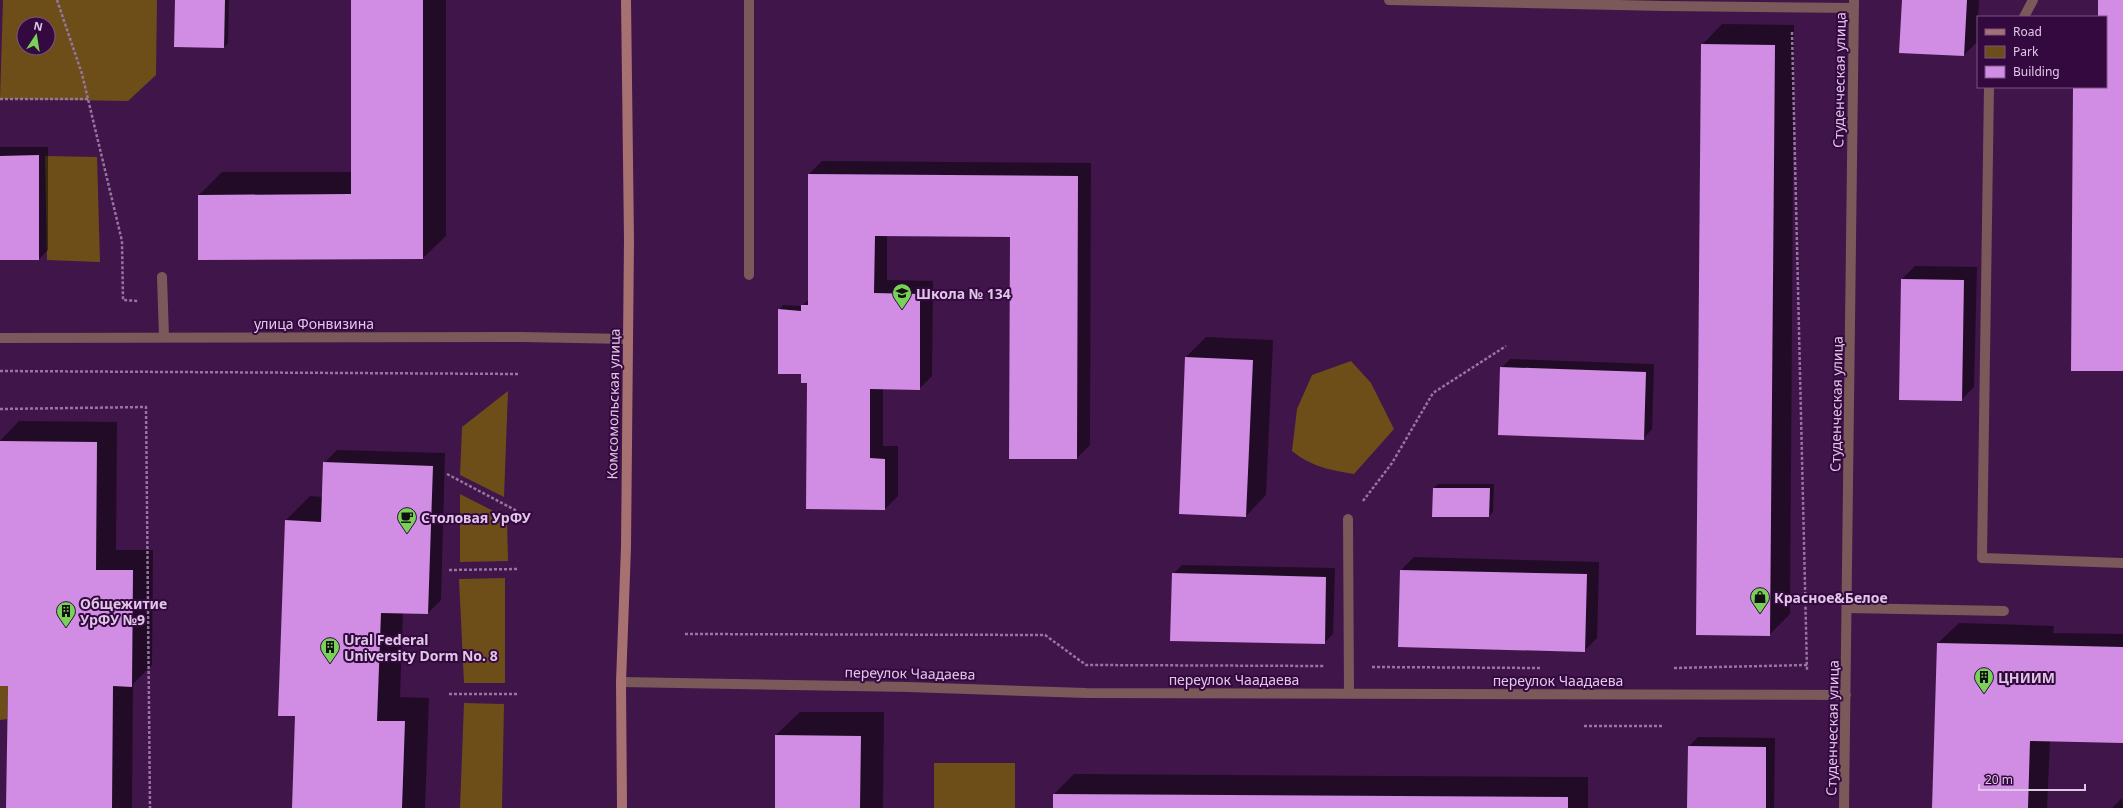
<svg xmlns="http://www.w3.org/2000/svg" width="2123" height="808" font-family="'Noto Sans',sans-serif">
<style>
.green{fill:#6d4e18;fill-rule:evenodd}
.shadow{fill:#0007}
.building{fill:#d08de3}
.lines{fill:none;stroke-linecap:round;stroke-linejoin:round}
.path{stroke:#96759f;stroke-width:2.5;stroke-dasharray:3 2;stroke-linecap:butt}
.lane{stroke:#7b5859;stroke-width:10}
.street{stroke:#7b5859;stroke-width:10}
.secondary{stroke:#a77172;stroke-width:10}
.labels{text-anchor:middle;dominant-baseline:central;stroke-width:4;stroke-linejoin:round;paint-order:stroke}
.street-label{font-size:14px;fill:#e0c7e7;stroke:#34093f}
.poi-label{font-size:14px;font-weight:bold;fill:#e0c7e7;stroke:#34093f;text-anchor:start}
</style>
<rect width="100%" height="100%" fill="#3f154a"/>
<path class="green" d="M3 0H157L156 75 128 101 0 99ZM24 24H48V48H24Z
M45 156 97 157 100 262 47 260Z
M1351 361 1371 383 1394 429 1354 474C1330 470 1312 467 1292 451L1297 409 1312 375Z
M508 391 504 497 460 475 462 427Z
M460 494 507 518 508 561 460 562Z
M505 578V683H464L459 579Z
M0 686H8L7 719 0 720Z
M464 703 504 704 502 808H460Z
M934 763H1015V808H934Z"/>
<path class="shadow" d="M176 0H229L228 43 224 47Z
M352 0H446V236L423 258 199 259V195L222 172H352Z
M1903 0H1979L1977 42 1964 55Z
M1722 24 1794 25 1790 614 1769 635 1702 45Z
M0 147H48V250L39 259H0Z
M822 161 1091 163 1090 445 1077 458 1011 236 887 235V280L933 281 932 376 919 389H883V446H898V496L885 509 802 373 779 310 783 305 802 306 809 299V174Z
M1915 266 1977 267 1974 387 1961 400 1900 399 1902 279Z
M1206 337 1273 340 1266 495 1246 516 1180 513 1186 357Z
M1510 359 1654 364 1652 429 1643 439 1501 368Z
M19 421 117 422 116 550H153L152 665 133 684 132 808H7L9 685H0V441Z
M337 450 445 453 441 600 428 613 403 612 400 697 429 698 425 808H293L296 715 286 520 310 496 323 497 324 463Z
M1438 484H1494L1493 512 1489 516 1434 488Z
M1414 557 1599 562 1597 638 1584 651 1401 570Z
M1182 565 1335 568 1333 634 1324 643 1173 574Z
M1959 623 2054 626 2053 633 2123 634V742L2050 741 2047 808H1933L1938 643Z
M800 712H884L883 808H776V735Z
M1698 737 1775 738 1774 808H1688L1689 746Z
M1074 774 1588 777V808H1054V794Z
M2122 798 2123 808H2113V807Z"/>
<path class="building" d="M175 0H225L224 48 174 47Z
M351 0H423V259L198 260V195L351 194Z
M1902 0H1967L1964 56 1899 53Z
M2098 0H2123V371H2071L2073 87H2106V17H2098Z
M1701 44 1775 45 1770 636 1696 635Z
M39 155V260H0V156Z
M808 174 1078 176 1077 459H1009L1010 237 875 236 874 293 920 294V390L870 389V458L885 459V510L806 509 807 383H801V374H778V309L801 311V305H808Z
M1901 279 1964 280 1962 401 1899 400Z
M1185 357 1253 360 1246 517 1179 514Z
M1500 367 1646 372 1644 440 1498 435Z
M0 441 97 442 96 570H133L132 687 113 686 112 808H6L8 686H0Z
M323 462 433 466 428 614 381 613 377 721H405L402 808H292L295 716H278L285 520 321 522Z
M1433 488H1490L1489 517H1432Z
M1400 570 1587 574 1585 652 1398 647Z
M1172 573 1326 577 1325 644 1170 641Z
M1937 643 2123 647V743L2030 741 2028 808H1932Z
M775 735 861 736 860 808H775Z
M1688 746 1766 747V808H1687Z
M1053 794 1568 797V808H1053Z"/>
<g class="lines">
<path class="path" d="M57 0 82 74 122 241 123 300 139 301
M1792 32 1807 671
M0 99H88
M0 371 520 374
M0 409 146 407 150 808
M447 474 517 511
M1363 501 1392 463 1433 393 1506 346
M449 570 519 569
M685 634 1045 635 1086 665 1325 666
M1372 667 1541 668
M1674 668 1807 665
M449 694H518
M1584 726H1663"/>
<path class="lane" d="M2024 17 2033 0
M1989 87 1982 558 2123 563
M749 275V0
M162 277 164 337
M1348 519 1349 693
M1847 608 2004 611"/>
<path class="street" d="M1389 0 1664 6 1854 8
M0 338 521 337 628 339
M621 682 908 687 1086 693 1846 695
M1844 808 1854 0"/>
<path class="secondary" d="M622 808 621 682 626 547 629 240 626 0"/>
</g>
<defs>
<g id="school-pin" transform="scale(1)"><path d="M0 17L-7.5 6A9.5 9.5 0 1 1 7.5 6Z" fill="#78d258" stroke="#34093f"/><path d="M0-5L7-2L0 1L-7-2ZM-4 1L0 2.5L4 1V4Q0 6-4 4Z" fill="#111"/></g>
<g id="cafe-pin" transform="scale(1)"><path d="M0 17L-7.5 6A9.5 9.5 0 1 1 7.5 6Z" fill="#78d258" stroke="#34093f"/><path d="M-5.5-4.5H6V0H3Q3 3.5 0 3.5H-2.5Q-5.5 3.5-5.5 0ZM3-3.2v2h1.7v-2ZM-6 4.5H4V6H-6Z" fill="#111"/></g>
<g id="shop-pin" transform="scale(1)"><path d="M0 17L-7.5 6A9.5 9.5 0 1 1 7.5 6Z" fill="#78d258" stroke="#34093f"/><path d="M-5-2.5h2.3a2.7 3.5 0 0 1 5.4 0H5L5.5 6h-11ZM-1.5-2.5h3a1.5 2.3 0 0 0-3 0Z" fill="#111"/></g>
<g id="building-pin" transform="scale(1)"><path d="M0 17L-7.5 6A9.5 9.5 0 1 1 7.5 6Z" fill="#78d258" stroke="#34093f"/><path d="M-4-6H4V6H1V3H-1V6H-4ZM-2.5-4.3h1.7v1.8h-1.7ZM.8-4.3h1.7v1.8H.8ZM-2.5-1h1.7V.8h-1.7ZM.8-1h1.7V.8H.8Z" fill="#111"/></g>
</defs>
<g fill-rule="evenodd">
<use href="#school-pin" x="902" y="293"/>
<use href="#cafe-pin" x="407" y="517"/>
<use href="#shop-pin" x="1760" y="597"/>
<use href="#building-pin" x="66" y="611"/>
<use href="#building-pin" x="330" y="647"/>
<use href="#building-pin" x="1984" y="677"/>
</g>
<g class="labels">
<g class="street-label">
<text transform="translate(1839 80) rotate(-89)">Студенческая улица</text>
<text x="314" y="323">улица Фонвизина</text>
<text transform="translate(613 404) rotate(-89)">Комсомольская улица</text>
<text transform="translate(1836 404) rotate(-89)">Студенческая улица</text>
<text transform="translate(910 673) rotate(1)">переулок Чаадаева</text>
<text x="1234" y="679">переулок Чаадаева</text>
<text x="1558" y="680">переулок Чаадаева</text>
<text transform="translate(1832 728) rotate(-89)">Студенческая улица</text>
</g>
<g class="poi-label">
<text x="916" y="293">Школа № 134</text>
<text x="421" y="517">Столовая УрФУ</text>
<text x="1774" y="597">Красное&amp;Белое</text>
<text x="80" y="603">Общежитие<tspan x="80" dy="16">УрФУ №9</tspan></text>
<text x="344" y="639">Ural Federal<tspan x="344" dy="16">University Dorm No. 8</tspan></text>
<text x="1998" y="677">ЦНИИМ</text>
</g>
</g>
<rect x="1977" y="16" width="130" height="72" fill="#34093f" stroke="#795582"/>
<rect x="1985" y="29" width="20" height="6" fill="#a77172" stroke="#795582"/>
<text x="2013" y="36" font-size="12" fill="#e0c7e7">Road</text>
<rect x="1985" y="46" width="20" height="12" fill="#6d4e18" stroke="#795582"/>
<text x="2013" y="56" font-size="12" fill="#e0c7e7">Park</text>
<rect x="1985" y="66" width="20" height="12" fill="#d08de3" stroke="#795582"/>
<text x="2013" y="76" font-size="12" fill="#e0c7e7">Building</text>
<g transform="translate(36 36) rotate(12)"><circle r="19" fill="#34093f" stroke="#795582"/>
<path d="M0-3L7 15L0 10L-7 15Z" fill="#78d258"/>
<text y="-6" font-size="11" font-weight="bold" text-anchor="middle" fill="#e0c7e7">N</text>
</g>
<path d="M1979 784v6h106v-6" fill="none" stroke="#e0c7e7" stroke-width="2"/>
<text x="1985" y="784" font-size="12" fill="#e0c7e7" stroke="#34093f" stroke-width="3" paint-order="stroke">20 m</text>
</svg>
